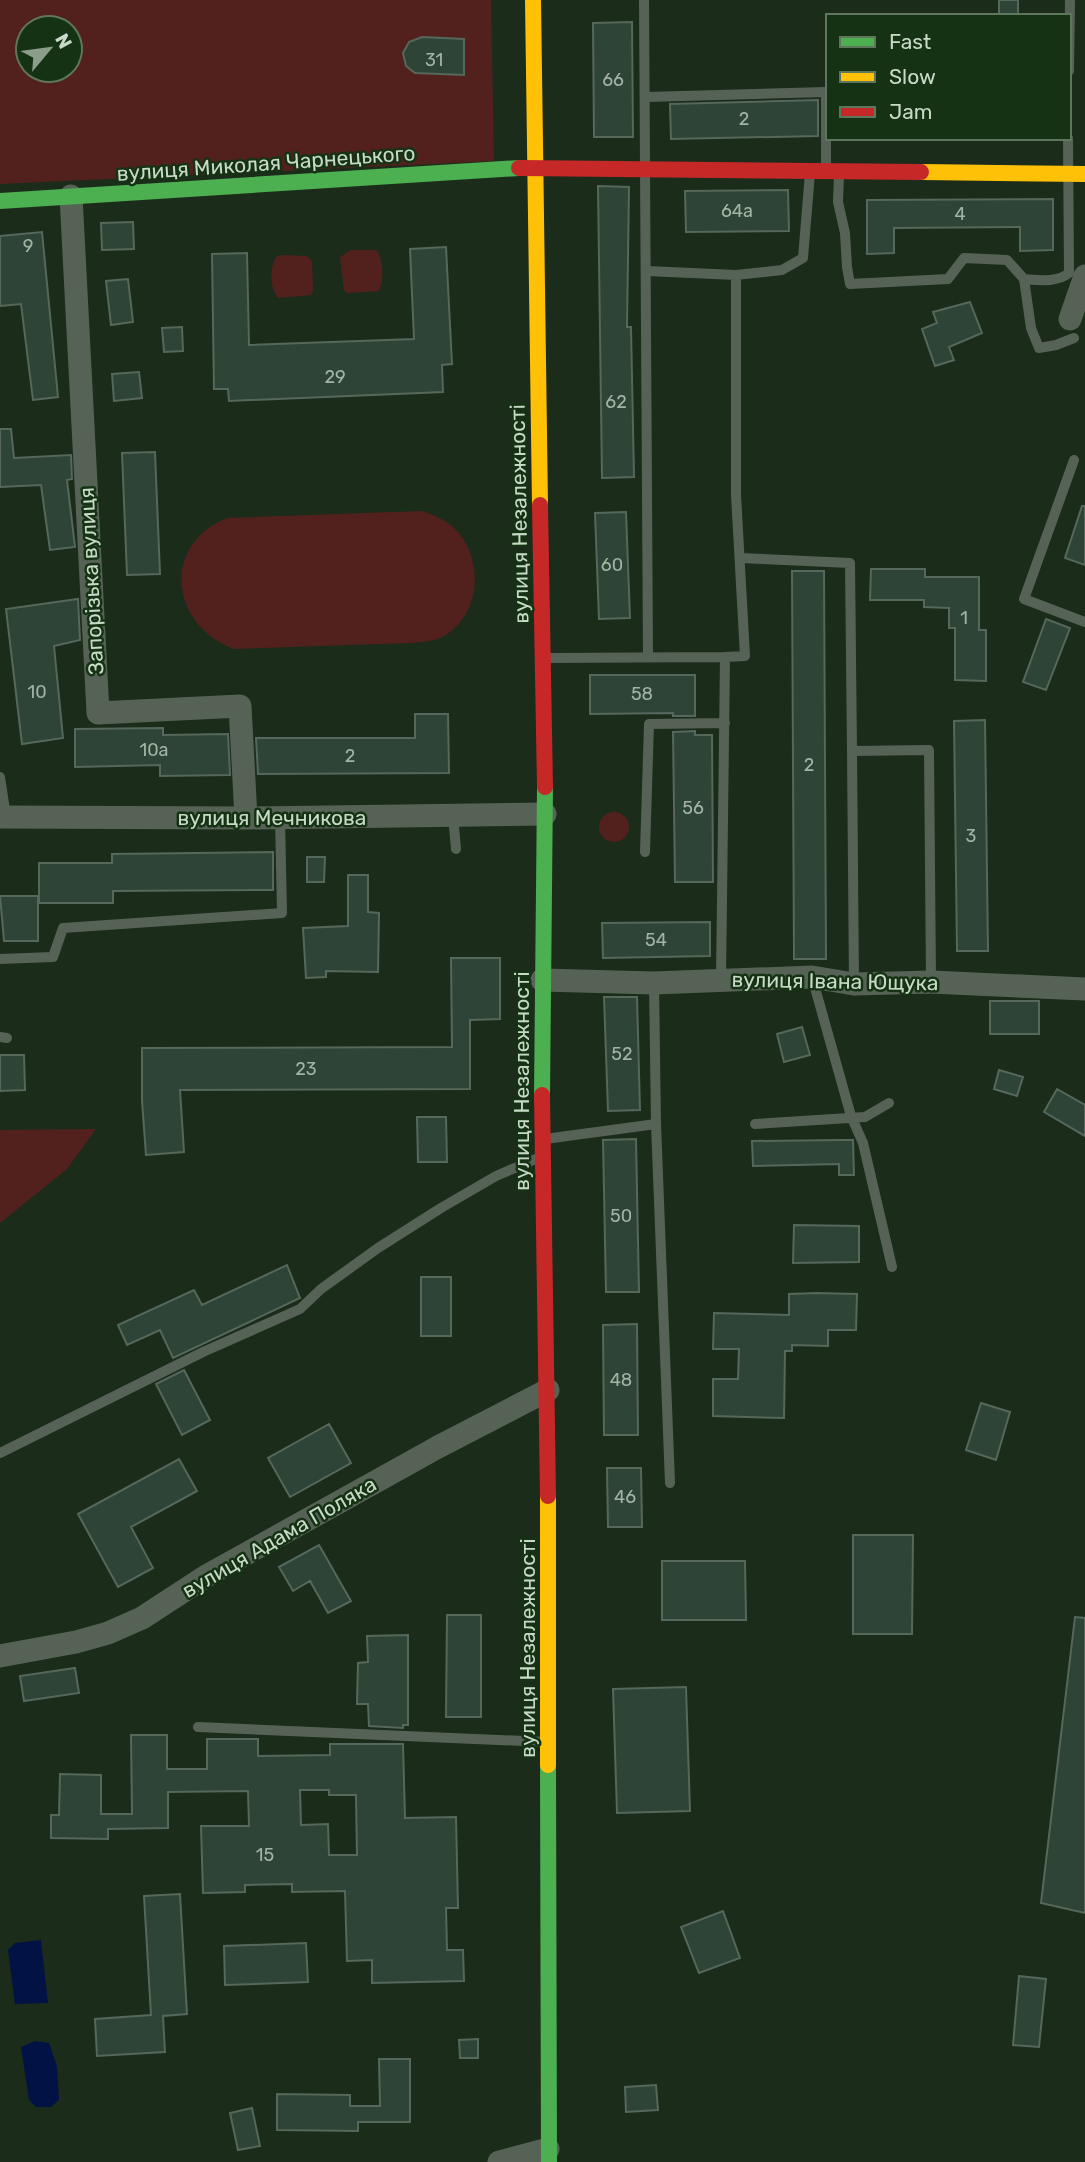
<svg xmlns="http://www.w3.org/2000/svg" width="1085" height="2162" font-family="Rubik,sans-serif">
<style>
.green{fill:#52211e;fill-rule:evenodd}
.water{fill:#021244}
.building{fill:#2e4436;stroke:#56675b;stroke-width:2;fill-rule:evenodd}
.lines{fill:none;stroke-linecap:round;stroke-linejoin:round}
.lane{stroke:#576256;stroke-width:10}
.street{stroke:#576256;stroke-width:23}
.fast{stroke:#4caf50;stroke-width:16}
.slow{stroke:#ffc107;stroke-width:16}
.jam{stroke:#c62828;stroke-width:16}
.labels{text-anchor:middle;dominant-baseline:central;stroke-width:5;stroke-linejoin:round;paint-order:stroke}
.number-label{font-size:18px;fill:#a2b4a3}
.street-label{font-size:21px;fill:#c8dac7;stroke:#153314}
</style>
<rect width="100%" height="100%" fill="#1b2c1b"/>
<path class="green" d="M0 0H491L494 161 0 184ZM28 28H70V70H28Z
M351 250H376C384 260 384 279 379 291L347 293 344 290 340 257Z
M282 255 307 256 312 261 313 291 311 295 278 298C270 289 269 268 276 257Z
M422 511C434 515 446 520 455 529 485 559 481 617 442 637 432 642 421 642 410 643L234 649C171 626 160 545 227 518Z
M599 827a15 15 0 1 1 30 0a15 15 0 1 1-30 0Z
M96 1129 67 1169 0 1223V1130Z"/>
<path class="water" d="M41 1940 48 2003 15 2004 8 1950 15 1943Z
M35 2041 49 2043 57 2066 59 2100 51 2107H36L29 2100 21 2047Z"/>
<path class="building" d="M999 0H1018V16H999Z
M632 22 633 137H594L593 23Z
M422 37 464 39V75L415 73 406 66 403 53 409 42Z
M818 100V136L671 139 670 104Z
M598 186 629 187 627 327H631L634 477 602 478Z
M788 190 789 231 686 232 685 191Z
M1053 199V250L1020 251V227L894 228V253L867 254V200Z
M133 222 134 249 102 250 101 223Z
M42 232 58 397 33 400 21 304 0 306V236Z
M446 247 452 364 442 365 443 392 229 401 228 389H214L212 254 247 253 249 345 414 339 410 249Z
M128 279 133 322 111 325 106 281Z
M970 302 982 333 949 347 954 360 935 366 922 329 937 323 933 312Z
M182 327 183 351 164 352 162 328Z
M139 372 142 398 114 401 112 374Z
M0 429H11L14 458 71 455 72 479 67 480 75 547 50 550 41 485 0 487Z
M155 452 160 574 127 575 122 453Z
M1082 506H1085V565L1065 558Z
M626 512 630 618 599 619 595 513Z
M871 569H925V577H979V630H986V681L955 680V628H949V608L924 607V600H870Z
M792 571H824L826 959H794Z
M78 599 80 640 54 646 63 738 22 744 6 609Z
M1046 619 1070 628 1046 690 1023 682Z
M590 675H695V716H673V713L590 714Z
M415 714H448L449 773 258 774 256 738H415Z
M985 720 988 951H957L954 721Z
M163 728V735L228 734 230 775 160 776V765L75 767V729Z
M695 731V735H712L713 882H675L673 732Z
M273 852V890L113 891V903H39V863H112V854Z
M307 857H325L324 882H307Z
M348 875H368V912L379 913 378 972 326 971V977L306 978 303 928 348 926Z
M0 896H38V941H4Z
M710 922V956L603 958 602 923Z
M451 958H500V1019L470 1020V1089L180 1090 184 1152 146 1155 142 1101V1048L452 1047Z
M604 997H637L640 1110 608 1111Z
M990 1001H1039V1034H990Z
M802 1027 810 1055 784 1062 777 1034Z
M0 1055H24L25 1090 0 1091Z
M999 1070 1023 1077 1017 1096 994 1089Z
M1057 1089 1085 1105V1136L1044 1112Z
M417 1117H446L447 1162H418Z
M636 1139 639 1292H606L603 1140Z
M839 1140H853L854 1175H839V1164L753 1166 752 1141Z
M794 1225 859 1226V1262L793 1263Z
M287 1265 300 1298 173 1358 160 1330 127 1345 118 1325 194 1290 202 1305Z
M421 1277H451V1336H421Z
M817 1293 857 1294 856 1330H828V1346L792 1345V1351H785L784 1418 713 1416V1379H738L739 1349H713L714 1313 789 1315V1294Z
M637 1324 638 1435H604L603 1325Z
M184 1370 210 1420 182 1435 156 1384Z
M981 1403 1010 1412 996 1460 966 1450Z
M329 1424 351 1463 290 1497 268 1458Z
M179 1459 197 1491 131 1527 153 1568 118 1587 78 1514Z
M607 1468H641L642 1527H608Z
M853 1535H913L912 1634H853Z
M319 1545 351 1601 328 1613 310 1581 293 1591 279 1567Z
M662 1561H745L746 1620H662Z
M447 1615H481V1717H446Z
M1075 1617 1085 1618V1913L1041 1903Z
M408 1635V1725H403V1728L369 1726 368 1704H357L358 1663 368 1662 367 1636Z
M75 1668 79 1693 24 1701 20 1676Z
M686 1687 690 1811 617 1813 613 1689Z
M131 1735H167V1769H207V1739H258V1756L330 1755V1744H403L405 1818 456 1817 458 1908H446L447 1950H463L464 1981 372 1983V1960L347 1961 345 1891 292 1892V1884L245 1885V1892L203 1893 201 1826H249L248 1791 168 1792V1828L108 1829V1839L51 1838V1815H59L60 1774 101 1775V1814H132ZM300 1790H329V1795H356L357 1855H329L328 1824 301 1825Z
M180 1894 187 2014 163 2016 165 2052 97 2056 95 2019 151 2015 144 1896Z
M723 1911 740 1958 699 1973 681 1927Z
M306 1943 308 1982 225 1985 224 1946Z
M1019 1976 1046 1979 1039 2047 1013 2045Z
M478 2039V2058H460L459 2040Z
M379 2059H410V2122H358V2131L277 2130V2094L350 2095V2106H380Z
M656 2085 658 2110 626 2112 625 2087Z
M252 2108 260 2146 238 2150 230 2113Z"/>
<g class="lines">
<path class="lane" d="M644 0 648 657
M1069 71 1070 0
M646 97 826 92V168
M1068 138 1069 273C1057 283 1038 280 1024 279L1031 328 1039 348 1056 345 1074 338
M839 174 838 202 845 233 847 267 850 284 948 279 964 258 1007 260 1024 279
M647 271 736 275 782 270 803 258 810 173
M1074 460 1024 599 1085 622
M740 558 850 563 852 751
M725 657 745 656 736 495V275
M545 658 725 657 721 980
M0 777 6 817
M453 816 456 849
M645 852 649 724 725 723
M0 959 53 957 63 928 282 913 280 818
M812 977 851 1116 863 1143 892 1267
M654 983 656 1124 670 1483
M854 984 852 751 929 750 931 982
M0 1037 7 1038
M755 1124 865 1117 889 1103
M545 1139 656 1124
M0 1453 203 1352 300 1309 321 1289 378 1248 441 1208 496 1176 538 1158
M198 1727 546 1742"/>
<path class="street" d="M71 196 98 713 240 706 246 818
M1070 319 1085 276
M0 817 246 818 545 814
M542 980 654 983 812 977 854 984 931 982 1085 989
M0 1656 76 1642 108 1633 142 1618 208 1575 438 1447 548 1390
M499 2162 548 2149"/>
<path class="fast" d="M0 201 519 168
M542 1095 545 787
M548 1765 549 2162"/>
<path class="slow" d="M533 0 540 505
M921 172 1085 174
M548 1496V1765"/>
<path class="jam" d="M519 168 921 172
M540 505 545 787
M542 1095 548 1496"/>
</g>
<g class="labels">
<g class="number-label">
<text x="434" y="60">31</text>
<text x="613" y="80">66</text>
<text x="744" y="119">2</text>
<text x="737" y="211">64а</text>
<text x="960" y="214">4</text>
<text x="28" y="246">9</text>
<text x="335" y="377">29</text>
<text x="616" y="402">62</text>
<text x="612" y="565">60</text>
<text x="964" y="618">1</text>
<text x="37" y="692">10</text>
<text x="642" y="694">58</text>
<text x="154" y="750">10а</text>
<text x="350" y="756">2</text>
<text x="809" y="765">2</text>
<text x="693" y="808">56</text>
<text x="971" y="836">3</text>
<text x="656" y="940">54</text>
<text x="622" y="1054">52</text>
<text x="306" y="1069">23</text>
<text x="621" y="1216">50</text>
<text x="621" y="1380">48</text>
<text x="625" y="1497">46</text>
<text x="265" y="1855">15</text>
</g>
<g class="street-label">
<text transform="translate(266 163) rotate(-4)">вулиця Миколая Чарнецького</text>
<text transform="translate(519 514) rotate(-91)">вулиця Незалежності</text>
<text transform="translate(91 581) rotate(-93)">Запорізька вулиця</text>
<text x="272" y="817">вулиця Мечникова</text>
<text transform="translate(835 981) rotate(1)">вулиця Івана Ющука</text>
<text transform="translate(521 1081) rotate(-90)">вулиця Незалежності</text>
<text transform="translate(279 1537) rotate(-30)">вулиця Адама Поляка</text>
<text transform="translate(527 1648) rotate(-90)">вулиця Незалежності</text>
</g>
</g>
<rect x="826" y="14" width="245" height="126" fill="#153314" stroke="#5d765c" stroke-width="2"/>
<rect x="840" y="37" width="35" height="10" fill="#4caf50" stroke="#5d765c" stroke-width="2"/>
<text x="889" y="49" font-size="21" fill="#c8dac7">Fast</text>
<rect x="840" y="72" width="35" height="10" fill="#ffc107" stroke="#5d765c" stroke-width="2"/>
<text x="889" y="84" font-size="21" fill="#c8dac7">Slow</text>
<rect x="840" y="107" width="35" height="10" fill="#c62828" stroke="#5d765c" stroke-width="2"/>
<text x="889" y="119" font-size="21" fill="#c8dac7">Jam</text>
<g transform="translate(49 49) rotate(61)"><circle r="33" fill="#153314" stroke="#5d765c" stroke-width="2"/>
<path d="M0-5L12 26L0 18L-12 26Z" fill="#8b9d8b"/>
<text y="-10" font-size="19" font-weight="bold" text-anchor="middle" fill="#c8dac7">N</text>
</g>
</svg>
